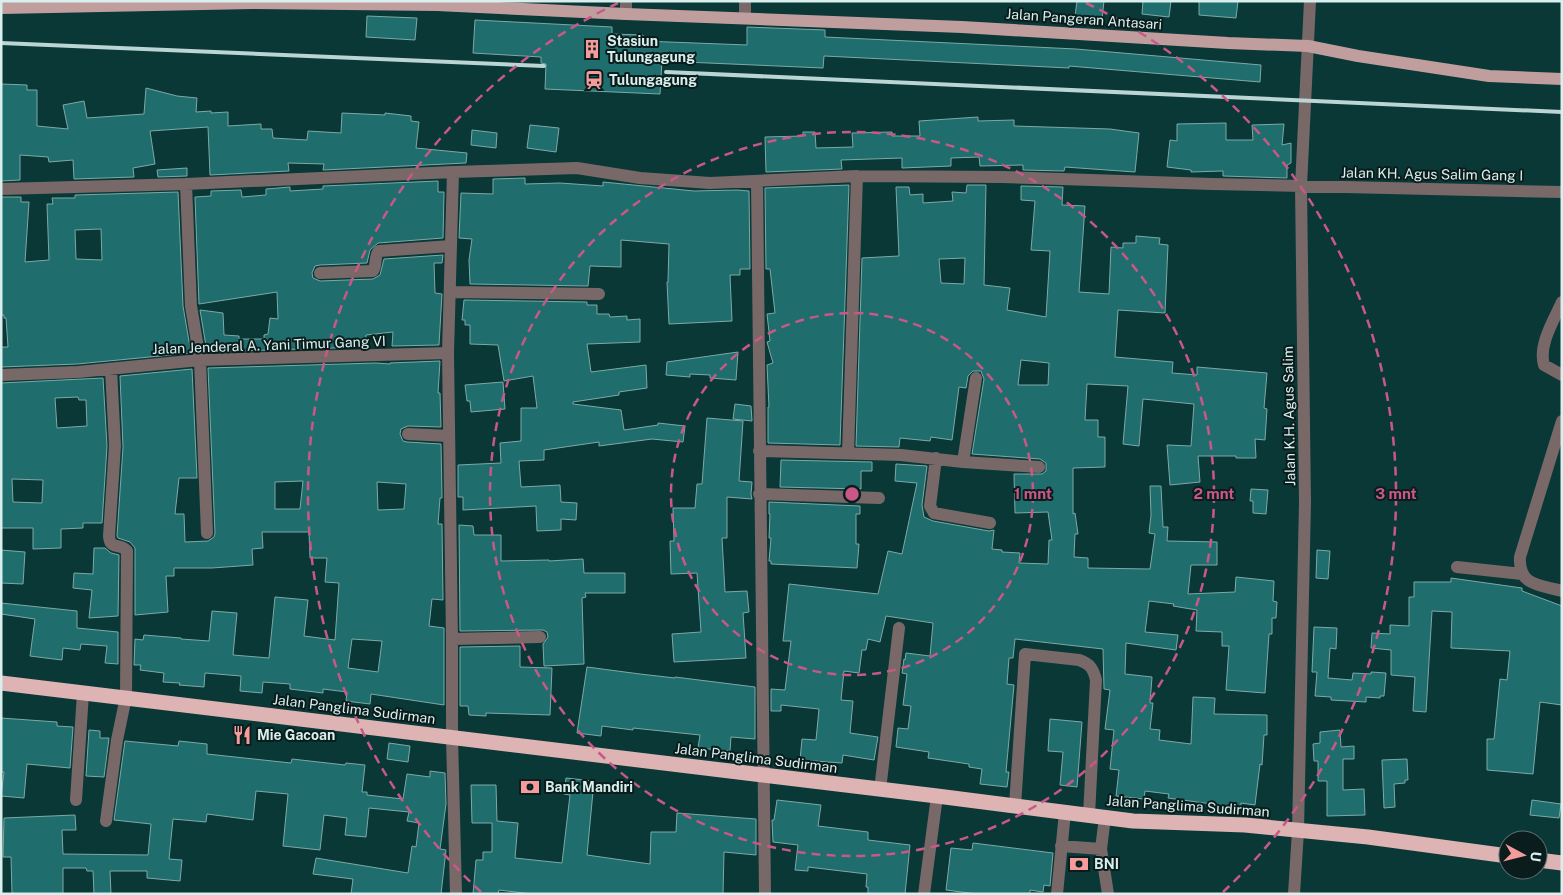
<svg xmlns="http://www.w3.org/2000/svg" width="1563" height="895" font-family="'Public Sans',sans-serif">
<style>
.building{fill:#1f6e6d;stroke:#7da9a8;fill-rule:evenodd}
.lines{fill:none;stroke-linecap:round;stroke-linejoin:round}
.minor{stroke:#796868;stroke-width:12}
.major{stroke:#c19e9e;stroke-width:12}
.highway{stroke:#ddb3b3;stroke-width:15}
.rail{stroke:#bad5d4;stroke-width:4}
.ring{fill:none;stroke:#c95887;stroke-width:2.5;stroke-dasharray:9 6}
.labels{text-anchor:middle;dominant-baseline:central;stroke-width:4;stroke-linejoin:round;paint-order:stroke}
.street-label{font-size:14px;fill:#d8efee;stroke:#0a1c1c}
.poi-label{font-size:14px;font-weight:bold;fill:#d8efee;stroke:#0a1c1c;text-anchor:start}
.centre{fill:#c95887;stroke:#0a1c1c;stroke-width:2.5}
.ring-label{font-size:15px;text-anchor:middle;font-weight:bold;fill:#c95887;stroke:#0a1c1c;stroke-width:4;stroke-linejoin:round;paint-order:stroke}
</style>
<rect width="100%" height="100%" fill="#093837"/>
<path class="building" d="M1077 1H1104L1102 19 1075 16Z
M1143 1H1171L1169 17 1142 14Z
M1199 1H1238L1236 18 1199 15Z
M367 16 417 18 415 40 366 37Z
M475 20 612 27V34L643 35V41L747 45V27L825 30V37L1076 49 1261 65 1260 82 1069 66V68L824 56 823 68 662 61 660 94 545 89 546 64 541 63V57L473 53Z
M1 84 27 85V90H37V126L68 129 63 105 84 101 87 118 144 114 146 88 177 96 197 98 196 112 211 111V113L228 112V126L261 124V129H272L273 138 307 140 308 131 341 133 342 113 385 115V113L411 116V121L419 122 416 148 467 153 466 163 323 170 324 164 288 163 289 171 210 175 208 127 150 131 155 164 133 168 134 177 74 179 73 160 49 162 48 157 20 155V180L1 181Z
M978 117V121L1014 120V126L1110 129 1139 133 1135 172 1065 167 1064 171 1023 170V165L980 166 979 157 951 158V166L902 168V158L841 160 842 169 766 172 765 137 803 136V132H815L816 148 853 147 852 133 892 132V136H920L919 121Z
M1226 123V140H1253L1252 125 1284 124 1282 145 1291 143V163L1287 165V178L1223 176V171L1191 172V170L1167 167 1170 140 1177 141V124Z
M530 125 559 128 556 152 527 148Z
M472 130 497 133 496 148 471 145Z
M187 168V176L158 177 157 170Z
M525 178V184L560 183 603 186V182L694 191 737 190 749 191 750 269H740V275H730L732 321 669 324 667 282H668L669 244 621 240V267L590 266 588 286 470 284 469 260 472 239 459 238 461 193 493 194V179Z
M438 181V192H444L443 238 378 243 370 250 367 263 320 265 315 266 312 273 313 278 320 281 373 279 380 275 384 259 443 255 442 263H434L435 293 442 294 439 345 392 346 393 332 366 335V347L207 352 200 310 223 313 224 335 239 336V339H264V335L268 334 270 318 278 319 277 292 199 304 195 197 211 196V191L241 190 242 197 266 195V189L290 187V191L323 189V186Z
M849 185 840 445 768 443V407H769L767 365 773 363 767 342 770 341 767 314 775 313 770 269H766L765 188Z
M967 185H986L984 285 1010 288 1007 310 1046 317 1050 251 1031 250 1035 201 1021 200V186L1063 187 1062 205 1085 206 1079 292 1109 294 1111 247 1123 248V243H1136V236L1160 238 1159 244 1168 245 1165 313 1118 310 1115 357 1173 362 1172 373 1197 375V367L1267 373 1264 408 1267 409 1265 440 1255 439 1256 458H1236V456H1198L1200 482 1170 485 1167 445 1191 446 1194 404 1143 399 1139 446 1123 444 1128 386 1087 384 1085 420H1098V437H1105V467L1073 468V514L1075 513 1078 534H1075L1074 557 1088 558V568L1150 569 1155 534 1149 533 1151 515 1150 486H1161L1163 527H1168L1167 541 1217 542V565H1191L1188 594 1235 592 1236 577 1274 581 1273 601 1277 602 1276 618H1272V634H1269L1265 693 1226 690 1229 646H1222V632L1196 631 1197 610 1173 606 1174 604 1149 601 1145 632 1178 635 1176 650 1126 643 1125 674 1152 677 1150 703H1153L1150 729 1160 730 1159 740 1191 744 1193 697 1215 698 1214 714 1267 715V735H1264L1262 765 1260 764 1255 805 1241 803V808L1168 798 1169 794 1145 791 1144 799 1116 796 1119 770 1110 769 1114 730 1105 729 1110 690 1104 689 1103 649 1015 639 1013 658H1009L1007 684 1014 685 1006 772H1009L1007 787 980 784 982 769 969 767V764L928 758 929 752 896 747 898 728 908 729 911 706 903 705 907 674 902 673 904 659 905 660 906 653 930 656 933 623 886 616 880 642 868 639 866 650H862L859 673 844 671 841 700 853 701 850 733 878 737 874 760 843 755 842 763 800 760 802 739 816 740 819 709 781 705V711H771V689L785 690 791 641H783L789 584 878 594 888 551 902 554 917 483 895 481 896 464 927 466 922 505 924 517 933 521 989 531 994 530 992 549 1002 550V552L1020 553 1019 563 1048 564 1049 540H1052L1048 512 1015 513 1014 474H1042L1046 471V463L1040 459 972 454 984 379 981 371H973L968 376 966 388 959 387 952 440 931 437 930 441 900 438 899 447 856 446 862 258 899 256 896 187H909L910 195 923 194V203L953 201 952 192 966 193ZM965 258 964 284 941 283 939 259ZM1021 360 1049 363 1048 385H1018Z
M178 192 183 306 191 353 77 364 1 367V347H8L6 318H4V315H1V197H21V202H29L25 262 49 260 47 204H53L52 198H75V195ZM101 229 102 260 76 259 75 230Z
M464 300 587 302V305H597V314H609L610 317 627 316V320L640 319V342L587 344 591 372 646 365 647 388 619 392V395L573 402V404L621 410 624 430 658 425V423L685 426 683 442 652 439 599 446V442L544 450V460L519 461 521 487 560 485 561 502 577 503 576 520 561 519V530L537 531 536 506 463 510V497H458V465L501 463 500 443 521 441V408H537L533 376 504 381 498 345 470 344V325H465V320H462Z
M738 352 736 380 710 378V375L690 374V377L666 375 667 362Z
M440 361 438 393H440L441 427 408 426 401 429 400 434 403 441 407 442 441 444 442 498H440L438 524H442L443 600 432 599 429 626 444 628V705L371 694 370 704 346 701 347 692 323 689V693L290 689V684L263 682 262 693 240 691 241 676 205 673 204 687 179 685 180 683 163 682 164 673 140 670 141 665H134L135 639 143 640 144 635 181 638V639L209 641 212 611 237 613 233 655 269 658 275 597 308 600 304 636 335 640 339 583 325 582 327 558H310L309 532H262L263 548 252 549 253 565 212 568H174V576H166L168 612 135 615V548L130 542 118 538 117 536 123 447 120 376 192 369 197 478H179L175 514H184L185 542 208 541 214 537 215 533 208 368 376 363 390 364V363ZM303 481 300 509H275V482ZM377 482 406 484 404 509 378 510ZM352 639 382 641 378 672 348 668Z
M103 378 107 446 102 523H83V528L61 529V548L33 549V528H1V383ZM78 397 79 400H86L87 426 57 428 55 398ZM12 479 43 480 42 503 13 502Z
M503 382 505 409 471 412 470 401H467L465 385Z
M735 404 751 406 752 421 733 419Z
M707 418 743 421 739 481 752 482 751 494 752 499 727 497V538H722L725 592 747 591 749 612 743 613 746 658 674 662 672 634 701 632 697 573 671 574 670 541H674L673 508H695L697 484H702Z
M781 460 872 462V471H861V489L780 487Z
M1251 489 1268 490 1266 514 1253 513V501H1250Z
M769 502 860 506V514H856V544H859L857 568 771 564V561H769L771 538H769L770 514H769Z
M459 525 473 526 474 535H501V561L549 560V561L583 559 584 573H625V593H585L586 597 582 598 584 664 544 666 543 644 548 637 547 632 543 630 460 631Z
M94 548H105L111 553 119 555 118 616 89 618 92 590 73 588 74 573 93 574Z
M1 550 25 552 23 584 1 583Z
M1317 550 1330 551 1328 579 1316 578Z
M1451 578 1522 588V591L1562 606V705L1540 702 1533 774 1487 770V739H1494L1500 679 1507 680 1510 651 1451 648 1452 612 1432 611 1426 712 1413 711 1415 677 1391 675V650L1371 648 1372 633 1390 634V625L1409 626V597H1414V582H1451Z
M1 603 77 611V628L118 632V664L105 663 107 646 81 644 80 650 63 648 62 660 30 656 35 619 1 614Z
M1314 627 1337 628 1336 649 1330 648 1328 678 1352 680 1353 673 1371 674V672L1386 673 1384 696H1380V698L1366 697V702L1331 700V697L1315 696 1317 672H1312Z
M520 646V667L552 668 550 715 486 713V716L469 715 468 706H460V647Z
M587 667 640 674 675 678V677L755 687V739L731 737 730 751 698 748 700 735 633 728V730L602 726 601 736 577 733Z
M1 718 57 722V726L73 727 70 768 27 764 24 798 1 796 4 772H1Z
M1050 719 1082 722 1077 787 1060 785 1063 752 1048 751Z
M89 730 100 731V738H109L104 777 86 776Z
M1340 730 1341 747 1354 746V759H1343V790L1364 789 1365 815 1327 816V781H1318V761H1314L1313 744 1320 743V732Z
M125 741 178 746 179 741 207 744V754L291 763 292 759 345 765 346 763 365 765 362 792H367V795L403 799 407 774 430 777V771L445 773 446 804 440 849 446 850 441 894H351L353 879 313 874 316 858 408 873 412 846 416 847 419 823 407 821 409 812 369 808 366 837 345 835 347 818 324 815 320 850 283 846 288 794 256 791 253 820 207 814 206 822 173 819 169 859 182 860 180 881 147 878V871H110L111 894H94L93 871H87L86 868H63V894H12L11 857H3L4 818 75 815 76 830H62L63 854 148 855 151 824 114 820Z
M389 743 410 746 408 762 387 759Z
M1407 759 1408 780H1405V783L1394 784 1395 807 1384 808 1382 760Z
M566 778 594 781 587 855 650 864 651 832H676L677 813 756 819V855L724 852 723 894H532L499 890 498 894H473L476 860H483V852H492V823H472L471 785H496L497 821 518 823 515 858 562 863 570 795 564 794Z
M777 800 821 805 818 826 868 832V840L910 845 905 894H868V887H866L867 874 808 867V871L795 870 798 845 773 842 772 820H774Z
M1532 800 1561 804 1559 818 1530 815Z
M973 843 1053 853 1050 886 1044 885 1043 892 1030 890V894H977L946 890 951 848 972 850Z"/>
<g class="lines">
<path class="minor" d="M626 14V1
M745 18V1
M453 172 448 353 452 639V737L456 894
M757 182 765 894
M186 184 191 306 200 360 207 533
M1 189 186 184 453 172 577 168 640 178 710 183 857 176 1002 177 1212 184 1562 192
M320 273 373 271C377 265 374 256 379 251L451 246
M450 292 599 294
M1562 302C1554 320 1538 345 1544 365L1562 375
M1 375 78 372 200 360 448 353
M1562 421 1520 557C1518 586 1540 585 1562 591
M408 434 449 436
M759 451 901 455 963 462 1039 467
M848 453 857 176
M936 458 930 506 934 513 990 523
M963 462 976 378
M759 494 879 498
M1457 567 1522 574
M452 639 540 637
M880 790 899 628
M76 800 83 693
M1015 806 1025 654 1079 660C1090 664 1093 668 1096 680L1089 815
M1105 817 1101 849 1108 894
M106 821 117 740 126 697 127 551C120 542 110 551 109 536L115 446 111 369
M1061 846 1101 849
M924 894 937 796
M1057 894 1065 812
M1294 894 1298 831 1305 502 1301 186 1310 1"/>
<path class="major" d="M1 8 253 3 437 5 626 14 962 27 1228 43 1308 46 1358 56 1489 76 1562 79"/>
<path class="highway" d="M1 683 937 796 1133 821 1245 825 1368 837 1508 856
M1538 860 1562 863"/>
<path class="rail" d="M1 43 544 66
M666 72 1562 112"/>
</g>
<g class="ring">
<circle cx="852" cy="494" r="181"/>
<circle cx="852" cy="494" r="362"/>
<path d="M481 892A544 544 0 0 1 618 3M1086 3A544 544 0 0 1 1223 892"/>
</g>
<defs>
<g id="building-bare" transform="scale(1.5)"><path d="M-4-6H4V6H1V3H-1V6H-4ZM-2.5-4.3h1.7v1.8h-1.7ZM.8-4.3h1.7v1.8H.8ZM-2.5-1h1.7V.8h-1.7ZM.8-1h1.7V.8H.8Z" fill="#f59b9c" stroke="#0a1c1c" stroke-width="2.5" paint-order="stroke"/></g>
<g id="station-bare" transform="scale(1.5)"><path d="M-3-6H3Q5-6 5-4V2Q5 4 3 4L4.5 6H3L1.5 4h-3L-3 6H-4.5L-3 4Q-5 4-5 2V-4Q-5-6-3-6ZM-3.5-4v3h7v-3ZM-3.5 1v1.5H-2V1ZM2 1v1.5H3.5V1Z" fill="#f59b9c" stroke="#0a1c1c" stroke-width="2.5" paint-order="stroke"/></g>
<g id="restaurant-bare" transform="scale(1.5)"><path d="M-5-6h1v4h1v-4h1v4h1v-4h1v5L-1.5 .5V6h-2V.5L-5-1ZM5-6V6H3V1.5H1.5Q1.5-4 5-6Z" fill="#f59b9c" stroke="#0a1c1c" stroke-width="2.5" paint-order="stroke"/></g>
<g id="bank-bare" transform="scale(1.5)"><path d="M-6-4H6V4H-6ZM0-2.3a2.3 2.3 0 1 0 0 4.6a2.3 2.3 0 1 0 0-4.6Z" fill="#f59b9c" stroke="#0a1c1c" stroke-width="2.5" paint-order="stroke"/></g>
</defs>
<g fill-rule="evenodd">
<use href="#building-bare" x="592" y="49"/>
<use href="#station-bare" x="594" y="80"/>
<use href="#restaurant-bare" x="242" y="735"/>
<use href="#bank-bare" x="530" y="787"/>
<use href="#bank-bare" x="1079" y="864"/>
</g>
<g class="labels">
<g class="street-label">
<text transform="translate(1084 19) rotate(4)">Jalan Pangeran Antasari</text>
<text transform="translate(1432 174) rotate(1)">Jalan KH. Agus Salim Gang I</text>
<text transform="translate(269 345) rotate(-2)">Jalan Jenderal A. Yani Timur Gang VI</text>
<text transform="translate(1289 416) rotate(-91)">Jalan K.H. Agus Salim</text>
<text transform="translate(354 709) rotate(7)">Jalan Panglima Sudirman</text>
<text transform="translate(756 758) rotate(7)">Jalan Panglima Sudirman</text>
<text transform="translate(1188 806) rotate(4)">Jalan Panglima Sudirman</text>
</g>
<g class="poi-label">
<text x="607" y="41">Stasiun<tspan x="607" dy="16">Tulungagung</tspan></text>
<text x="609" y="80">Tulungagung</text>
<text x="257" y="735">Mie Gacoan</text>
<text x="545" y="787">Bank Mandiri</text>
<text x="1094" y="864">BNI</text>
</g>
</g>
<circle cx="852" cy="494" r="8" class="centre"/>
<g class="ring-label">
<text x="1033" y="499">1 mnt</text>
<text x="1214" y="499">2 mnt</text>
<text x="1396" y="499">3 mnt</text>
</g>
<rect width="1563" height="895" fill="none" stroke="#d8efee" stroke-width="5"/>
<g transform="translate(1523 855) rotate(97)"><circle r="24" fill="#0a1c1c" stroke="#5c7070"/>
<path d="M0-4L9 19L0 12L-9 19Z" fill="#f59b9c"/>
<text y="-8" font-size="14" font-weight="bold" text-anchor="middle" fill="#d8efee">U</text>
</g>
</svg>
